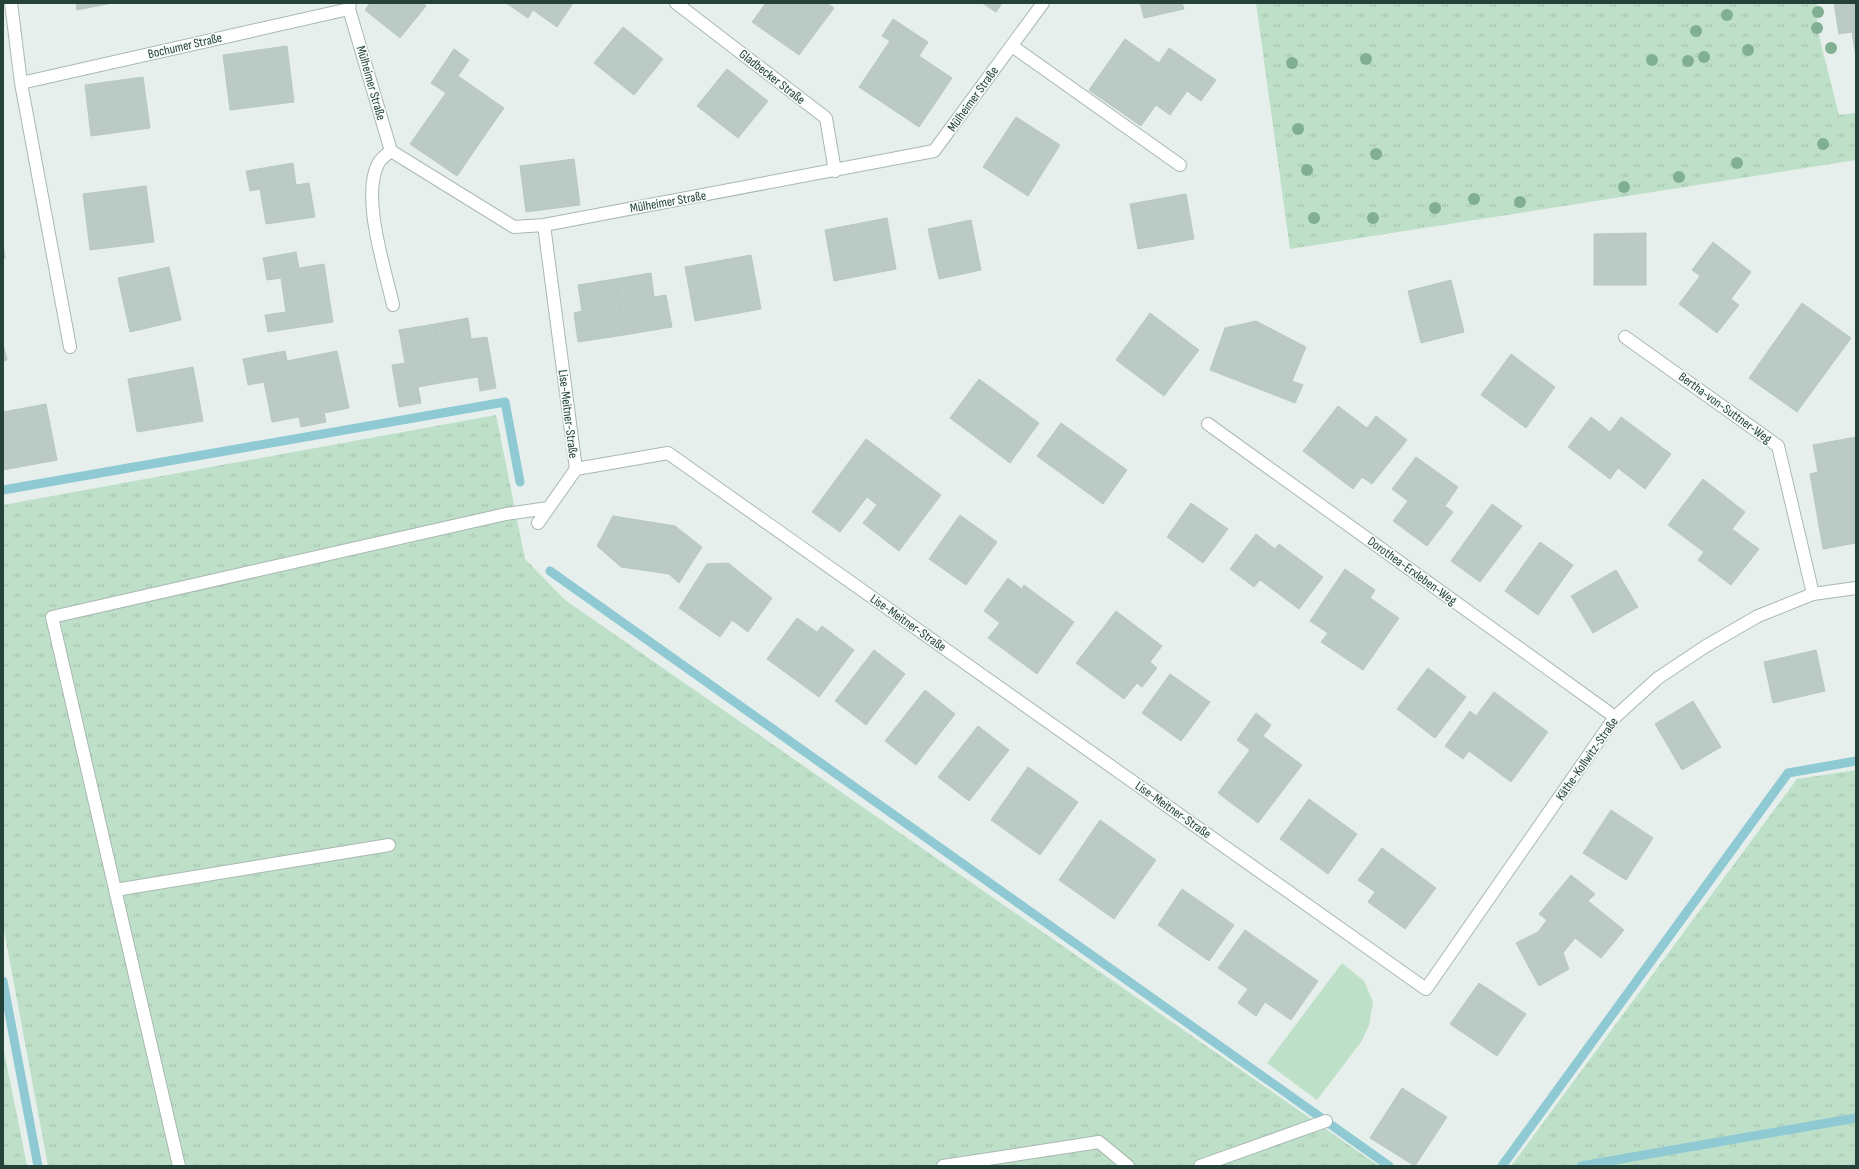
<svg xmlns="http://www.w3.org/2000/svg" width="1859" height="1169" font-family="'Sofia Sans Condensed',sans-serif">
<style>
.grass{fill:url(#grass-tufts)}
.park{fill:#bfe0c8}
.lines{fill:none;stroke-linecap:round;stroke-linejoin:round}
.stream{stroke:#8ec9d4;stroke-width:9}
.building{fill:#bbcac4;stroke:#b8c9c2}
.service-casing{stroke:#a8b8b2;stroke-width:14}
.minor-casing{stroke:#a8b8b2;stroke-width:14}
.service{stroke:#fff;stroke-width:12}
.minor{stroke:#fff;stroke-width:12}
.tree{fill:#80af93}
.labels{text-anchor:middle;dominant-baseline:central;stroke-width:3.5;stroke-linejoin:round;paint-order:stroke}
.street-label{font-size:13px;fill:#24423a;stroke:#f7fbf9}
</style>
<defs>
<pattern id="grass-tufts" width="24" height="20" patternUnits="userSpaceOnUse"><rect width="24" height="20" fill="#bfe0c8"/><path d="M3 7l-1-3M5 7V3M7 7l1-3M15 17l-1-3M17 17v-4M19 17l1-3" fill="none" stroke="#a4c1ad"/></pattern>
</defs>
<rect width="100%" height="100%" fill="#e6efeb"/>
<path class="grass" d="M1256 3H1817V28L1839 115 1856 113V160L1290 249Z
M496 415 525 559 565 600 1379 1166H48L3 925V505Z
M1856 770V1166H1511L1797 779Z
M3 1046 27 1166H3Z"/>
<path class="park" d="M1342 963 1364 981 1373 1002 1369 1025 1361 1042 1317 1100 1267 1063Z"/>
<g class="lines">
<path class="stream" d="M3 490 505 402 520 482
M550 571 1389 1166
M3 981 38 1166
M1502 1166 1788 773 1856 761
M1581 1166 1856 1118"/>
</g>
<path class="building" d="M76 3H112L77 10Z
M370 3H423L426 6 400 38 365 10Z
M506 3H573L557 27 533 10 528 18Z
M766 3H827L834 8 799 55 752 22Z
M982 3H1002L996 12Z
M1140 3H1182L1184 9 1144 18Z
M1834 3H1856V57L1852 32 1839 34Z
M893 19 928 42 919 56 952 78 919 127 859 87 890 41 882 36Z
M623 27 663 59 634 95 594 63Z
M1125 39 1159 63 1169 48 1216 80 1201 101 1187 91 1170 115 1156 105 1141 126 1089 90Z
M287 46 294 102 230 110 223 55Z
M454 49 469 60 458 76 504 108 483 138 436 107 446 93 431 83Z
M727 69 768 101 738 138 697 106Z
M143 77 150 128 91 136 85 85Z
M436 107 483 138 457 176 410 144Z
M1016 117 1060 145 1028 196 983 167Z
M574 159 580 205 526 212 520 166Z
M293 163 296 185 309 183 315 217 266 224 260 189 250 191 246 171Z
M146 186 154 242 90 250 83 194Z
M1186 194 1194 239 1138 249 1130 204Z
M887 218 896 269 834 281 825 230Z
M971 220 981 270 939 279 928 229Z
M1646 233V285H1594V234Z
M1713 242 1751 272 1731 299 1739 305 1717 333 1679 304 1700 276 1692 270Z
M3 243 5 258 3 259Z
M296 252 299 268 324 264 333 322 268 332 265 315 286 312 281 278 267 280 263 258Z
M751 255 761 309 695 321 685 267Z
M169 267 181 320 130 332 118 278Z
M651 273 654 297 666 295 672 327 624 335 615 279Z
M615 279 624 335 578 342 574 313 582 311 578 285Z
M1451 280 1464 332 1421 343 1408 291Z
M1802 303 1851 338 1797 412 1749 378Z
M1150 313 1199 350 1164 396 1116 360Z
M468 318 471 339 487 337 496 388 480 391 478 377 445 382 435 324Z
M1256 321 1306 347 1292 381 1303 385 1295 403 1210 370 1225 328Z
M435 324 445 382 418 387 421 403 399 407 392 365 405 363 399 330Z
M3 344 7 360 3 361Z
M285 351 287 361 337 351 349 408 324 413 326 422 301 427 299 417 272 422 264 382 248 385 243 359Z
M1511 354 1555 387 1526 428 1481 395Z
M193 367 203 421 137 432 128 379Z
M979 379 1039 423 1010 463 950 418Z
M46 404 57 460 3 470V412Z
M1338 406 1367 428 1376 416 1407 440 1372 484 1362 477 1353 489 1303 451Z
M1591 417 1610 432 1621 417 1671 454 1645 489 1618 468 1610 479 1568 447Z
M1061 423 1127 470 1103 504 1037 456Z
M1856 437V543L1823 549 1810 474 1818 472 1813 445Z
M866 439 941 495 899 551 863 523 877 505 867 497 840 532 812 512Z
M1416 457 1458 487 1445 506 1453 512 1427 546 1393 521 1408 501 1392 489Z
M1703 479 1745 512 1732 529 1759 549 1731 585 1698 560 1704 552 1668 525Z
M1191 503 1228 529 1203 563 1167 537Z
M1492 504 1522 526 1480 582 1451 561Z
M960 515 997 542 966 585 929 559Z
M613 516 675 526 702 547 679 583 669 574 621 567 597 546Z
M1256 534 1275 549 1279 544 1323 577 1299 609 1260 580 1254 587 1230 569Z
M1540 542 1573 565 1538 615 1505 591Z
M728 563 772 598 748 632 732 620 720 637 679 608 707 564Z
M1345 569 1375 590 1370 598 1399 618 1363 670 1321 642 1328 633 1310 621Z
M1616 570 1638 607 1593 633 1571 596Z
M1008 578 1022 589 1024 585 1074 622 1037 674 988 638 1000 623 984 611Z
M1116 611 1162 646 1150 662 1157 668 1142 687 1137 683 1124 699 1076 663Z
M797 618 817 632 822 626 854 650 819 697 767 659Z
M874 650 905 674 866 725 835 701Z
M1816 650 1825 691 1773 703 1764 662Z
M1428 668 1466 697 1435 738 1397 709Z
M1170 674 1210 702 1181 741 1142 713Z
M925 690 955 714 916 765 885 741Z
M1494 692 1548 732 1511 782 1469 751 1463 759 1445 746 1470 711 1476 716Z
M1693 701 1721 747 1682 770 1655 724Z
M1256 713 1271 725 1263 736 1302 765 1258 823 1218 793 1250 750 1237 740Z
M978 726 1009 750 969 801 938 777Z
M1028 767 1078 802 1040 855 991 820Z
M1309 799 1357 834 1328 874 1280 839Z
M1611 810 1653 838 1626 880 1583 853Z
M1100 820 1156 860 1114 919 1059 880Z
M1382 848 1436 888 1405 929 1368 902 1375 892 1358 880Z
M1571 875 1595 894 1588 901 1624 930 1601 958 1575 938 1563 953 1569 969 1539 986 1516 943 1538 932 1547 920 1539 914Z
M1182 889 1234 925 1209 961 1158 925Z
M1245 930 1318 981 1291 1020 1265 1002 1256 1016 1238 1003 1248 989 1218 968Z
M1479 983 1526 1014 1497 1056 1450 1024Z
M1402 1088 1447 1117 1415 1166 1370 1138Z"/>
<g class="lines">
<g class="service-casing">
<path id="service" d="M1012 46 1180 165
M391 151C387 154 380 159 378 164 361 197 385 269 393 305"/>
</g>
<g class="minor-casing">
<path id="minor" d="M11 3 21 83 70 347
M350 3 349 9 391 151 514 227 544 225 934 151 1043 3
M676 3 826 118 835 171
M21 83 349 9
M544 225 576 469 668 453 1426 989 1615 717 1658 678 1706 646 1758 616 1813 594 1856 588
M1625 337 1778 446 1813 594
M1208 424 1615 717
M538 523 576 469
M115 890 389 845
M179 1166 52 617 506 514 548 508
M943 1166 1099 1142 1128 1166
M1200 1166 1326 1121"/>
</g>
<use href="#service" class="service"/>
<use href="#minor" class="minor"/>
</g>
<g class="tree">
<circle cx="1818" cy="12" r="6"/>
<circle cx="1727" cy="15" r="6"/>
<circle cx="1817" cy="28" r="6"/>
<circle cx="1696" cy="31" r="6"/>
<circle cx="1831" cy="48" r="6"/>
<circle cx="1748" cy="50" r="6"/>
<circle cx="1704" cy="57" r="6"/>
<circle cx="1366" cy="59" r="6"/>
<circle cx="1652" cy="60" r="6"/>
<circle cx="1688" cy="61" r="6"/>
<circle cx="1292" cy="63" r="6"/>
<circle cx="1298" cy="129" r="6"/>
<circle cx="1823" cy="144" r="6"/>
<circle cx="1376" cy="154" r="6"/>
<circle cx="1737" cy="163" r="6"/>
<circle cx="1307" cy="170" r="6"/>
<circle cx="1679" cy="177" r="6"/>
<circle cx="1624" cy="187" r="6"/>
<circle cx="1474" cy="199" r="6"/>
<circle cx="1520" cy="202" r="6"/>
<circle cx="1435" cy="208" r="6"/>
<circle cx="1314" cy="218" r="6"/>
<circle cx="1373" cy="218" r="6"/>
</g>
<g class="labels">
<g class="street-label">
<text transform="translate(185 46) rotate(-13)">Bochumer Straße</text>
<text transform="translate(772 77) rotate(38)">Gladbecker Straße</text>
<text transform="translate(371 83) rotate(74)">Mülheimer Straße</text>
<text transform="translate(973 99) rotate(-54)">Mülheimer Straße</text>
<text transform="translate(668 202) rotate(-10)">Mülheimer Straße</text>
<text transform="translate(1725 408) rotate(36)">Bertha-von-Suttner-Weg</text>
<text transform="translate(568 414) rotate(83)">Lise-Meitner-Straße</text>
<text transform="translate(1412 571) rotate(36)">Dorothea-Erxleben-Weg</text>
<text transform="translate(908 623) rotate(35)">Lise-Meitner-Straße</text>
<text transform="translate(1587 759) rotate(-55)">Käthe-Kollwitz-Straße</text>
<text transform="translate(1173 810) rotate(35)">Lise-Meitner-Straße</text>
</g>
</g>
<rect width="1859" height="1169" fill="none" stroke="#24423a" stroke-width="8"/>
</svg>
